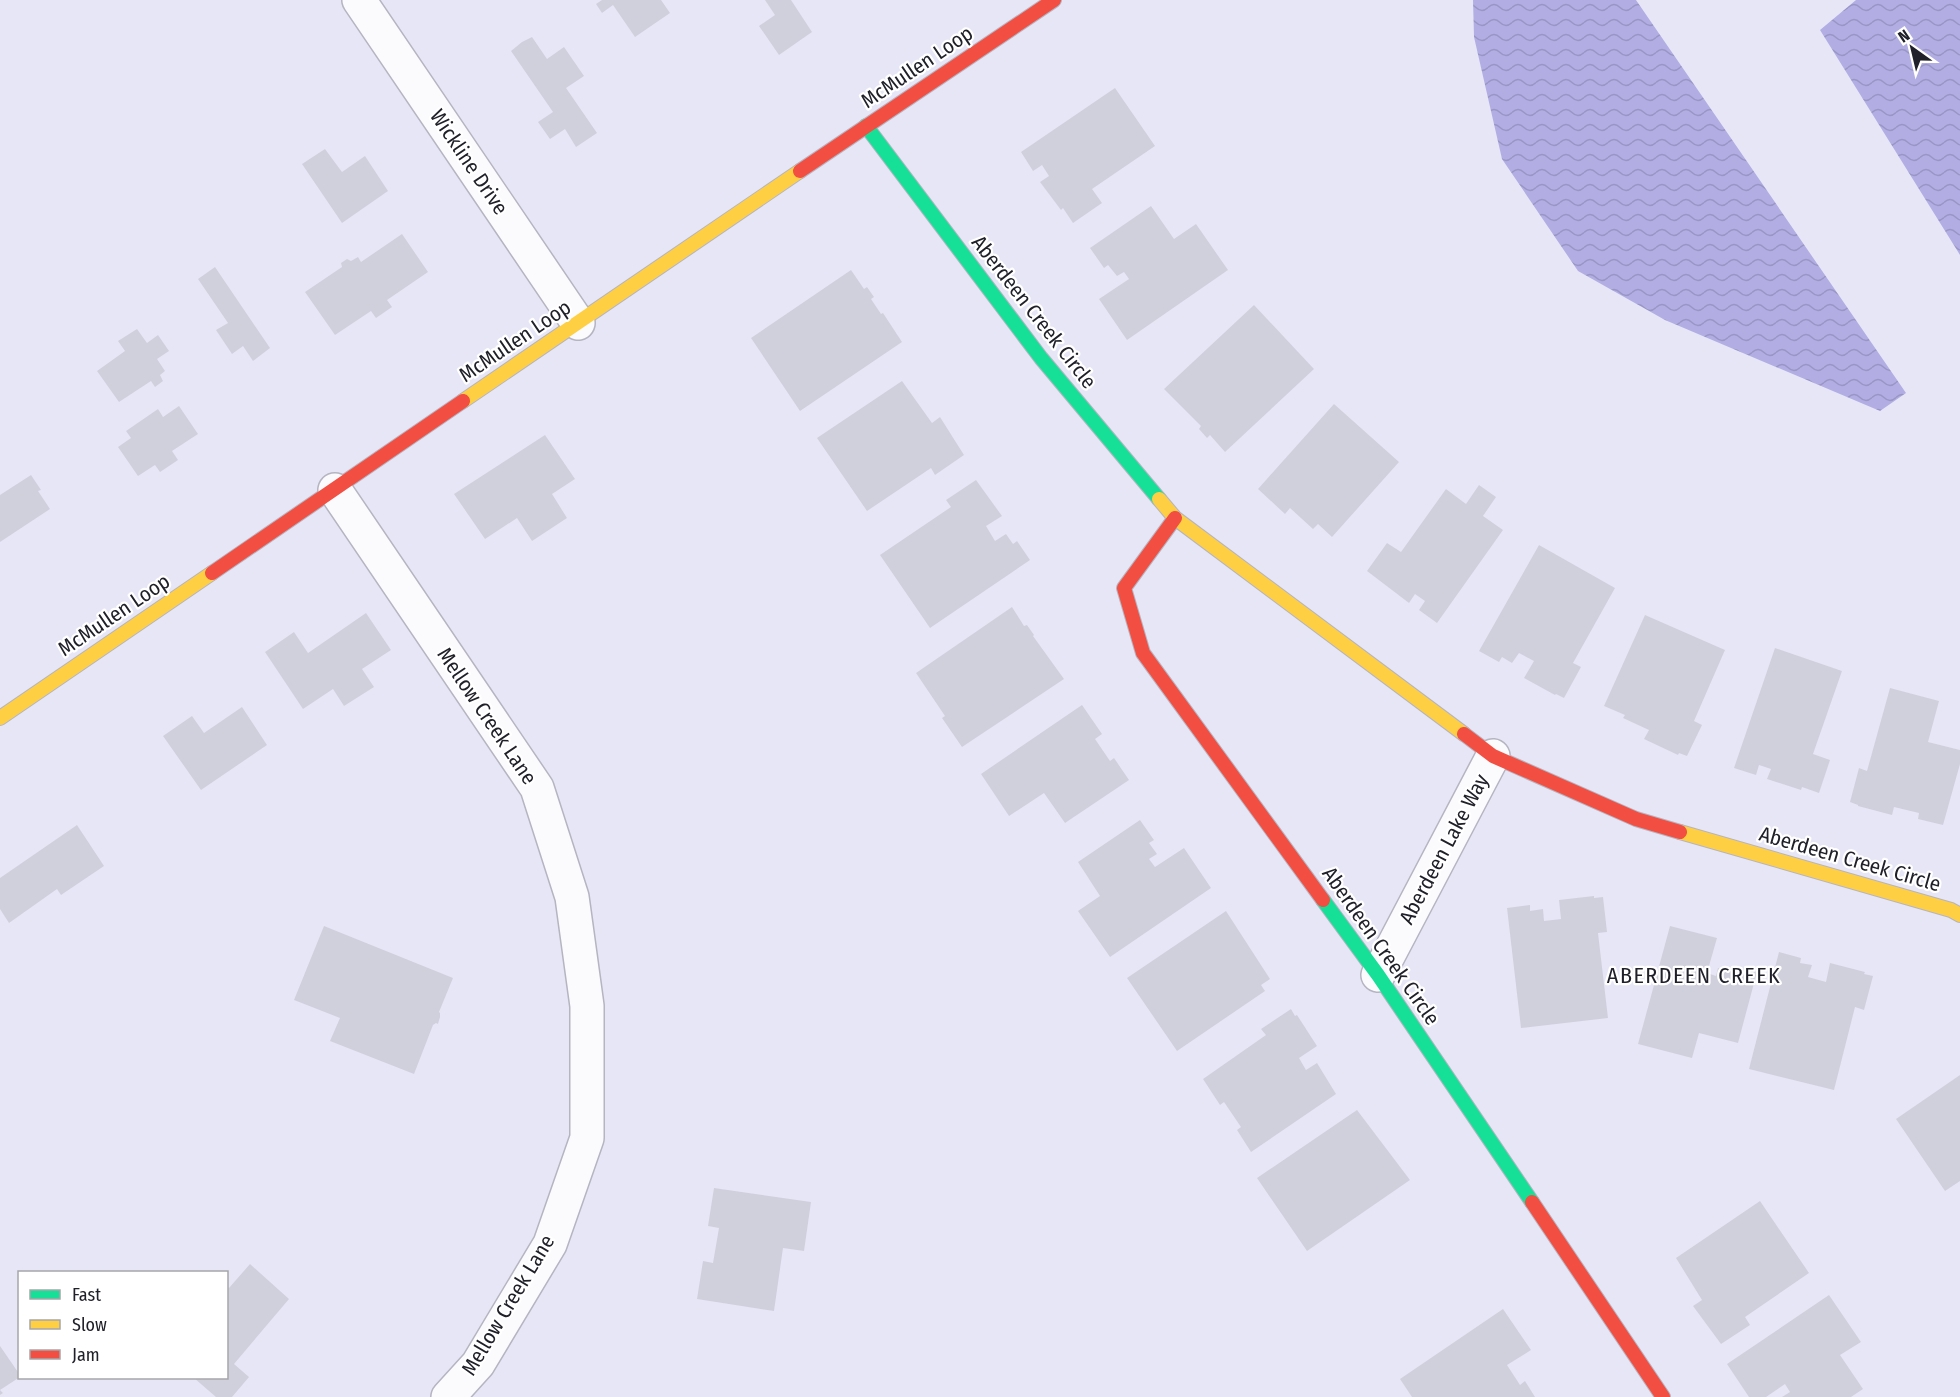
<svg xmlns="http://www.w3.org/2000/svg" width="1960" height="1397" font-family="'Fira Sans Condensed',sans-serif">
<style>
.water{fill:url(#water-waves)}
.building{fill:#d0d0dd}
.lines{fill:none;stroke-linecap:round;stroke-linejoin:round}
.street-casing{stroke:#b5b4c1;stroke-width:36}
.fast-casing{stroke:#b5b4c1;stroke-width:16}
.slow-casing{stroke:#b5b4c1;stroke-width:16}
.jam-casing{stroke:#b5b4c1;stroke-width:16}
.street{stroke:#fbfbfe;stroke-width:33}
.fast{stroke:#16e098;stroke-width:14}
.slow{stroke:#ffcf43;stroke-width:14}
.jam{stroke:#f24e42;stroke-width:14}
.labels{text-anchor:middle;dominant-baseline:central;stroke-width:4.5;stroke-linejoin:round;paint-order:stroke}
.street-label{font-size:21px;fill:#20202a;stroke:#fff}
.neighbourhood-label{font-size:22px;letter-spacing:1.5px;fill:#20202a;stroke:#fff}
</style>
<defs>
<pattern id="water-waves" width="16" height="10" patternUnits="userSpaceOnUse" patternTransform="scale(1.5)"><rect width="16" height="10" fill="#b2aee4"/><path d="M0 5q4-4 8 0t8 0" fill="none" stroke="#9995c4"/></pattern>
</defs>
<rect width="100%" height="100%" fill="#e7e6f6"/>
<path class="water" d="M1473 0H1636L1906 393 1880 411 1665 320 1578 271 1502 159 1474 37Z
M1856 0H1960V255L1820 30Z"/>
<path class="building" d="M602 0H661L670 13 635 37 613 5 602 13 596 4Z
M765 0H791L812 32 779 55 759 26 775 15Z
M532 37 547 59 564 47 584 76 566 88 597 133 576 147 565 129 550 139 538 122 553 112 511 51 522 42Z
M1115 88 1155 146 1092 189 1102 203 1073 223 1063 208 1061 210 1040 182 1049 176 1042 165 1033 171 1021 152Z
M325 149 342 172 365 156 388 191 342 223 302 164Z
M1151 206 1174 239 1196 224 1228 270 1127 340 1099 299 1129 279 1124 272 1117 276 1108 265 1104 268 1090 248Z
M402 234 428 272 387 300 392 307 376 318 371 311 335 335 305 292 342 267 341 263 347 259 351 261 358 257 361 262Z
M215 267 270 348 253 361 243 346 232 354 216 330 228 323 198 279Z
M851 270 864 289 867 287 874 297 871 299 881 314 883 313 902 342 800 411 751 338Z
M1254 305 1314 369 1225 452 1210 435 1207 438 1199 429 1201 426 1164 389Z
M137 329 147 343 158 335 169 351 157 359 165 371 160 375 163 381 155 387 151 381 119 402 97 371 125 351 118 341Z
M902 381 932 423 940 417 964 455 935 475 931 468 867 511 817 438Z
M1334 404 1399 462 1332 537 1318 524 1313 529 1290 508 1285 514 1258 489Z
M179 406 198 434 172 451 178 460 160 472 155 465 138 476 118 447 131 438 126 431 158 409 163 417Z
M545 435 575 479 552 494 567 518 532 541 517 518 485 539 454 494Z
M31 475 41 490 38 491 50 509 0 542V495Z
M976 480 1002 516 986 526 995 541 1006 534 1013 544 1017 541 1030 560 930 628 880 555 951 507 946 500Z
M1479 485 1496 497 1483 516 1503 530 1437 623 1419 610 1425 601 1415 594 1409 603 1367 571 1387 543 1401 552 1446 489 1466 504Z
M1539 545 1615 588 1573 663 1581 667 1564 698 1556 694 1555 695 1524 678 1534 661 1519 653 1512 663 1502 657 1499 662 1479 651Z
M1012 607 1024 626 1027 625 1034 635 1033 636 1064 679 962 747 942 718 945 716 916 673Z
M366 613 391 650 362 669 374 687 344 706 333 689 303 709 265 652 294 632 308 653Z
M1645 615 1725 650 1694 721 1702 725 1687 756 1679 753 1678 755 1644 739 1649 730 1623 718 1625 715 1604 706Z
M1775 648 1842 671 1813 754 1830 760 1819 793 1802 787 1801 790 1767 779 1771 769 1759 765 1756 775 1734 768Z
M1890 688 1939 701 1928 742 1960 750V764L1943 825 1918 819 1919 813 1894 807 1892 815 1858 806V805L1850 802 1859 768 1867 771Z
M1082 705 1102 734 1095 739 1110 761 1114 758 1129 780 1065 823 1044 793 1009 816 981 774Z
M242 707 267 745 201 790 163 736 192 716 204 733Z
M1140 820 1154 840 1149 843 1157 854 1149 859 1155 867 1184 848 1211 888 1110 957 1078 911 1100 896 1078 862Z
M77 825 104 866 61 895 57 889 9 923 0 909V878Z
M1594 896V898L1603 897 1607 932 1598 933 1608 1018 1521 1028 1507 908 1530 905V911L1543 909 1544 921 1561 919 1559 900Z
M1226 911 1270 979 1261 985 1265 991 1177 1051 1127 978Z
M324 926 453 978 439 1012 440 1013V1017L438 1024 436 1023 433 1025 414 1074 330 1041 340 1018 294 1000Z
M1670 926 1717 938 1707 973 1716 976 1718 968 1732 971 1733 966 1757 972 1738 1043 1699 1033 1692 1058 1638 1044Z
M1779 952 1801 958 1800 963 1812 965 1808 977 1826 982 1830 963 1865 972 1864 974 1873 976 1864 1010 1855 1007 1834 1090 1749 1069Z
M1291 1009 1295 1016 1297 1015 1317 1046 1299 1058 1306 1070 1317 1063 1336 1094 1251 1152 1237 1130 1241 1127 1224 1102 1220 1105 1203 1079 1266 1035 1261 1029Z
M1960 1075V1181L1945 1191 1896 1119Z
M1357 1110 1410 1180 1307 1251 1257 1178Z
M714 1188 811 1202 804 1251 783 1248 774 1311 697 1299 703 1261 713 1263 719 1228 708 1226Z
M1760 1201 1809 1273 1745 1317 1750 1325 1721 1344 1693 1306 1702 1300 1676 1258Z
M250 1264 289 1299 234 1364 249 1377 232 1397H216L194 1378H226V1286L229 1288Z
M1829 1295 1861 1342 1840 1355 1863 1389 1851 1397H1782L1790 1392 1785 1384 1766 1397H1749L1727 1364Z
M1503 1309 1531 1350 1507 1365 1520 1385 1525 1381 1535 1397H1412L1400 1379Z
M0 1346 20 1375V1377L0 1390 3 1393 0 1395Z"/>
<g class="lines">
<g class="street-casing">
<path id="street" d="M359 0 578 323
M335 490 537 788 572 897 587 1006V1138L550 1244 478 1364 448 1397
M1378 975 1493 756"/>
</g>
<g class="fast-casing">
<path id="fast" d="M866 126 1041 358 1159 499
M1323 900 1378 975 1532 1202"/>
</g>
<g class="slow-casing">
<path id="slow" d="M463 401 800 171
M1159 499 1175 518 1464 734
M0 718 212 573
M1680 832 1951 910 1960 915"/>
</g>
<g class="jam-casing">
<path id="jam" d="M800 171 1054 0
M1175 518 1124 588 1143 653 1323 900
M212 573 463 401
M1464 734 1493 756 1636 819 1680 832
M1532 1202 1663 1397"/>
</g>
<use href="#street" class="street"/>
<use href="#fast" class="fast"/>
<use href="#slow" class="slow"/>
<use href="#jam" class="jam"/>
</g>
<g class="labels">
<g class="street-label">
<text transform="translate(917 67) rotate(-34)">McMullen Loop</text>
<text transform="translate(469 162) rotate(56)">Wickline Drive</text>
<text transform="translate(1034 312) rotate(52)">Aberdeen Creek Circle</text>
<text transform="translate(515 341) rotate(-34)">McMullen Loop</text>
<text transform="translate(114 615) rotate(-34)">McMullen Loop</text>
<text transform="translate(487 716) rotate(56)">Mellow Creek Lane</text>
<text transform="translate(1444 849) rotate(-62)">Aberdeen Lake Way</text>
<text transform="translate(1850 859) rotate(16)">Aberdeen Creek Circle</text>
<text transform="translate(1381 946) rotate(55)">Aberdeen Creek Circle</text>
<text transform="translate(508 1305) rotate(-59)">Mellow Creek Lane</text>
</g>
<g class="neighbourhood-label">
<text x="1694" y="975">ABERDEEN CREEK</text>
</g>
</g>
<rect x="18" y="1271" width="210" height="108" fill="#ffffff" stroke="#a6a6aa" stroke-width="1.5"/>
<rect x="30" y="1290" width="30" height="9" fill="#16e098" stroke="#a6a6aa" stroke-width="1.5"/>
<text x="72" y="1301" font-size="18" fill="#20202a">Fast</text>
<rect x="30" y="1320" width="30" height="9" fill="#ffcf43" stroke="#a6a6aa" stroke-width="1.5"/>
<text x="72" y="1331" font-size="18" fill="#20202a">Slow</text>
<rect x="30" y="1350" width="30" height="9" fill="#f24e42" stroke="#a6a6aa" stroke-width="1.5"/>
<text x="72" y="1361" font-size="18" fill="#20202a">Jam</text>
<g transform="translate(1912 48) rotate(326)" stroke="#ffffff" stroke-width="4.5" paint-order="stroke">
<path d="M0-4.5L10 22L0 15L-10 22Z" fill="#20202a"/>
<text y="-9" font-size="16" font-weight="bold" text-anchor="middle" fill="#20202a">N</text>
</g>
</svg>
